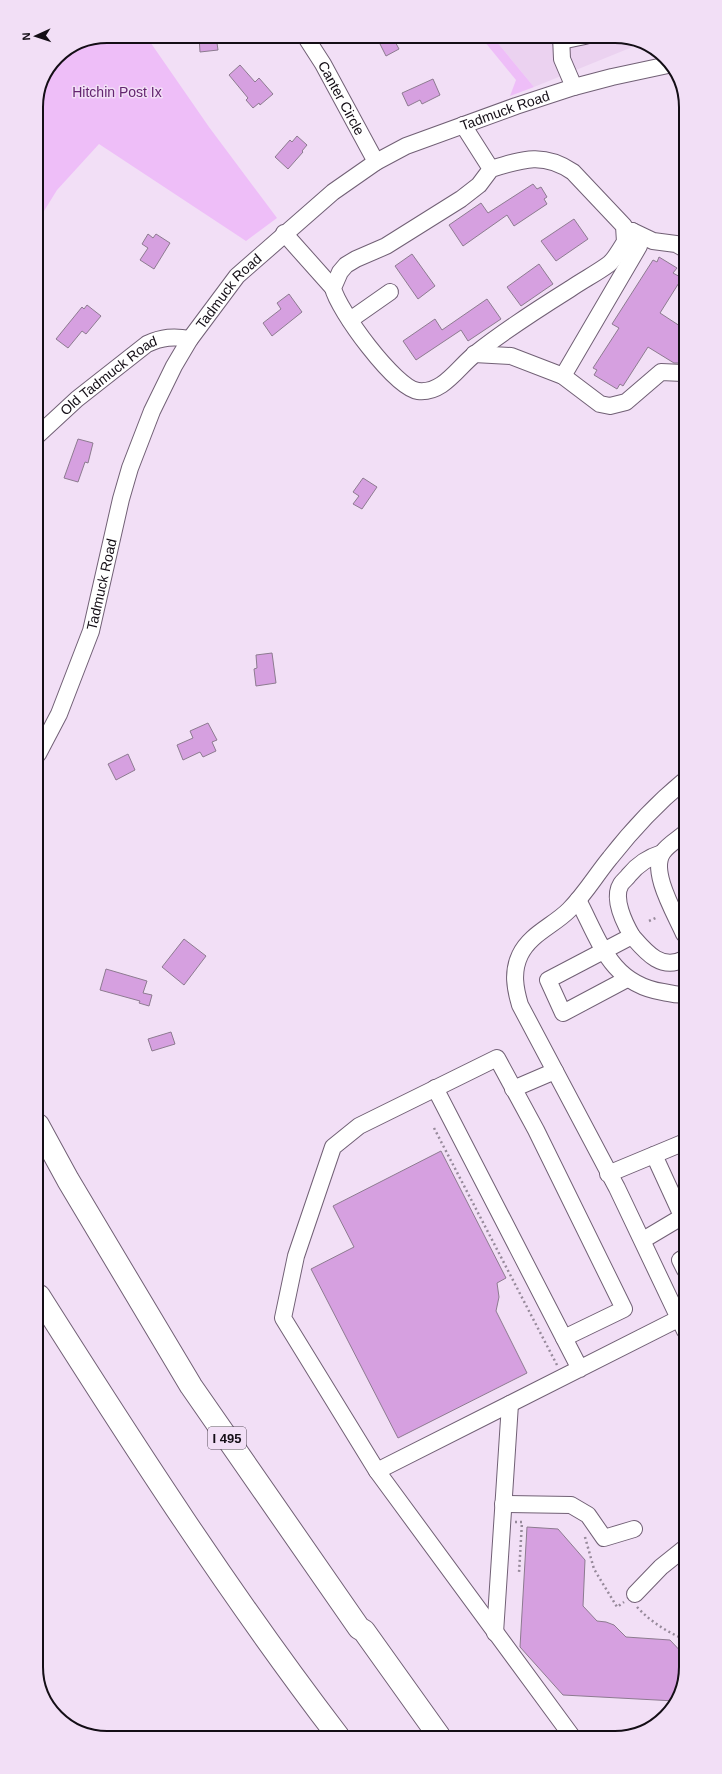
<svg xmlns="http://www.w3.org/2000/svg" width="722" height="1774" font-family="Arial,sans-serif">
<style>
.built{fill:#ebd2f0}
.green{fill:#eebef8}
.building{fill:#d6a0e0;stroke:#8d7b90}
.lines{fill:none;stroke-linecap:round;stroke-linejoin:round}
.minor-casing{stroke:#716075;stroke-width:18}
.highway-casing{stroke:#716075;stroke-width:24}
.path{stroke:#978a9b;stroke-width:2.5;stroke-dasharray:2 3;stroke-linecap:butt}
.minor{stroke:#fff;stroke-width:16}
.highway{stroke:#fff;stroke-width:22}
.labels{text-anchor:middle;dominant-baseline:central;stroke-width:3;stroke-linejoin:round;paint-order:stroke}
.shield{fill:#f2dff6;stroke:#574d59;stroke-width:1}
.shield-label{font-size:13px;font-weight:bold;fill:#140e16}
.park-label{font-size:14px;fill:#642570;stroke:#f2dff6}
.street-label{font-size:14px;fill:#140e16;stroke:#f2dff6}
.rim{fill:none;stroke:#140e16;stroke-width:2}
</style>
<rect width="100%" height="100%" fill="#f2dff6"/>
<path class="built" d="M492 36H620L638 43 630 48 534 87Z"/>
<path class="green" d="M107 36H146L209 127 277 218 246 241 99 144 57 190 36 224V102L57 57 80 41Z
M480 36H492L534 87 510 96 516 80Z"/>
<path class="building" d="M199 36H216L218 50 200 52Z
M376 36H392L399 49 386 56Z
M240 65 255 82 259 78 273 94 260 105 259 103 253 108 246 100 248 98 229 75Z
M433 79 440 95 422 104 420 100 408 106 402 93Z
M297 136 307 145 302 151 303 152 288 169 275 157 290 140 292 142Z
M533 184 537 189 541 187 547 197 544 199 547 204 514 226 507 215 463 246 449 225 481 203 488 213Z
M574 219 588 239 556 261 541 241Z
M148 234 153 238 156 234 170 243 154 269 140 260 148 248 142 244Z
M412 254 435 286 418 299 395 266Z
M659 257 677 268 673 273 682 278 660 313 683 328V363H674L648 347 623 386 620 384 617 389 594 375 597 370 593 368 619 328 612 324 653 260 657 262Z
M539 264 553 284 521 306 507 287Z
M289 294 302 312 272 336 263 323 281 309 277 303Z
M487 299 501 319 468 341 461 330 416 360 403 341 435 319 442 330Z
M87 305 101 316 86 334 82 331 68 348 56 339 82 307 84 309Z
M78 439 93 443 88 463 85 462 78 482 64 478Z
M363 478 377 487 362 509 353 504 359 496 353 492Z
M272 653 276 683 256 686 254 669 257 668 256 655Z
M208 723 217 740 212 742 216 751 203 757 200 752 183 760 177 745 193 738 190 731Z
M128 754 135 770 116 780 108 764Z
M184 939 206 956 184 985 162 967Z
M106 969 147 981 143 993 152 995 149 1006 139 1003 140 1001 100 990Z
M171 1032 175 1044 152 1051 148 1039Z
M441 1151 506 1278 497 1283 499 1297 496 1311 527 1373 398 1438 311 1269 354 1247 333 1206Z
M527 1527 558 1529 585 1560 583 1606 597 1621 606 1622 614 1625 626 1637 670 1640 685 1656 684 1674 675 1701 563 1695 520 1647Z"/>
<g class="lines">
<g class="minor-casing">
<g id="minor">
<path id="s1" d="M305 36 323 64 376 162"/>
<path d="M561 36 562 59 574 87"/>
<path d="M561 41 585 36"/>
<path d="M463 125 491 169 479 185 461 199 386 246 356 259 346 265 340 272 333 288C338 310 395 388 418 391 443 394 458 367 475 354 505 330 538 309 570 289 583 280 597 273 609 264 615 259 620 249 625 242L624 226 573 172C544 152 523 159 491 169"/>
<path d="M632 231 653 241 676 244 683 248"/>
<path d="M284 233 333 288"/>
<path d="M350 320 390 292"/>
<path d="M474 354 511 356 563 376 600 404 610 406 626 402 661 372 683 373"/>
<path d="M563 376 639 246 632 231H626"/>
<path id="s2" d="M37 436 77 399 147 344C162 337 174 336 190 339"/>
<path id="s3" d="M38 754 59 714 91 631 121 499 130 468 152 411 174 366 190 339 237 276 333 192 376 162 406 146 516 106 574 87 612 77 668 65"/>
<path d="M684 781C656 804 632 830 610 858 596 875 585 894 569 910 553 926 530 934 520 955 512 972 515 988 520 1005L617 1188 685 1331"/>
<path d="M684 834C678 839 668 845 663 852 649 871 676 915 684 934"/>
<path d="M578 900C600 942 611 984 663 992 670 993 678 996 684 994"/>
<path d="M632 936C625 924 612 898 621 884 623 881 627 878 629 875 638 864 649 857 662 853"/>
<path d="M627 979 563 1013 548 980 632 936C646 952 661 971 684 959"/>
<path d="M435 1088 564 1338"/>
<path d="M513 1089 555 1071"/>
<path d="M654 1155 682 1216"/>
<path d="M608 1174 685 1142"/>
<path d="M643 1240 685 1215"/>
<path d="M685 1257 680 1260 685 1270"/>
<path d="M580 1369 564 1338 624 1309 536 1130 497 1058 359 1126 333 1147 296 1256 283 1318 377 1471 680 1318"/>
<path d="M377 1471 571 1735"/>
<path d="M503 1504 571 1505 588 1515 604 1538 634 1529"/>
<path d="M635 1594 661 1567 686 1547"/>
<path d="M495 1633 510 1404"/>
</g>
</g>
<g class="highway-casing">
<path id="highway" d="M38 1125 68 1180 191 1386 359 1628 364 1631 439 1736
M39 1296C134 1446 230 1595 338 1736"/>
</g>
<path class="path" d="M649 921 658 917
M434 1128 557 1365
M515 1522H522L519 1573
M585 1537 594 1569 617 1607 624 1602
M637 1607C651 1622 667 1632 686 1640"/>
<use href="#minor" class="minor"/>
<use href="#highway" class="highway"/>
</g>
<g class="labels">
<rect class="shield" x="208" y="1427" width="38" height="22" rx="3"/>
<g class="shield-label">
<text x="227" y="1438">I 495</text>
</g>
<g class="park-label">
<text x="117" y="92">Hitchin Post Ix</text>
</g>
<g class="street-label">
<text stroke="none"><textPath href="#s1" startOffset="72">Canter Circle</textPath></text>
<text stroke="none"><textPath href="#s3" startOffset="842">Tadmuck Road</textPath></text>
<text stroke="none"><textPath href="#s3" startOffset="506">Tadmuck Road</textPath></text>
<text stroke="none"><textPath href="#s2" startOffset="94">Old Tadmuck Road</textPath></text>
<text stroke="none"><textPath href="#s3" startOffset="182">Tadmuck Road</textPath></text>
</g>
</g>
<path d="M0 0H722V1774H0ZM107 43H615A64 64 0 0 1 679 107V1667A64 64 0 0 1 615 1731H107A64 64 0 0 1 43 1667V107A64 64 0 0 1 107 43Z" fill="#f2dff6" fill-rule="evenodd"/>
<path class="rim" d="M107 43H615A64 64 0 0 1 679 107V1667A64 64 0 0 1 615 1731H107A64 64 0 0 1 43 1667V107A64 64 0 0 1 107 43Z"/>
<g transform="translate(36 36) rotate(267)" stroke="#f2dff6" stroke-width="3" paint-order="stroke">
<path d="M0-3L7 15L0 10L-7 15Z" fill="#140e16"/>
<text y="-6" font-size="11" font-weight="bold" text-anchor="middle" fill="#140e16">N</text>
</g>
</svg>
